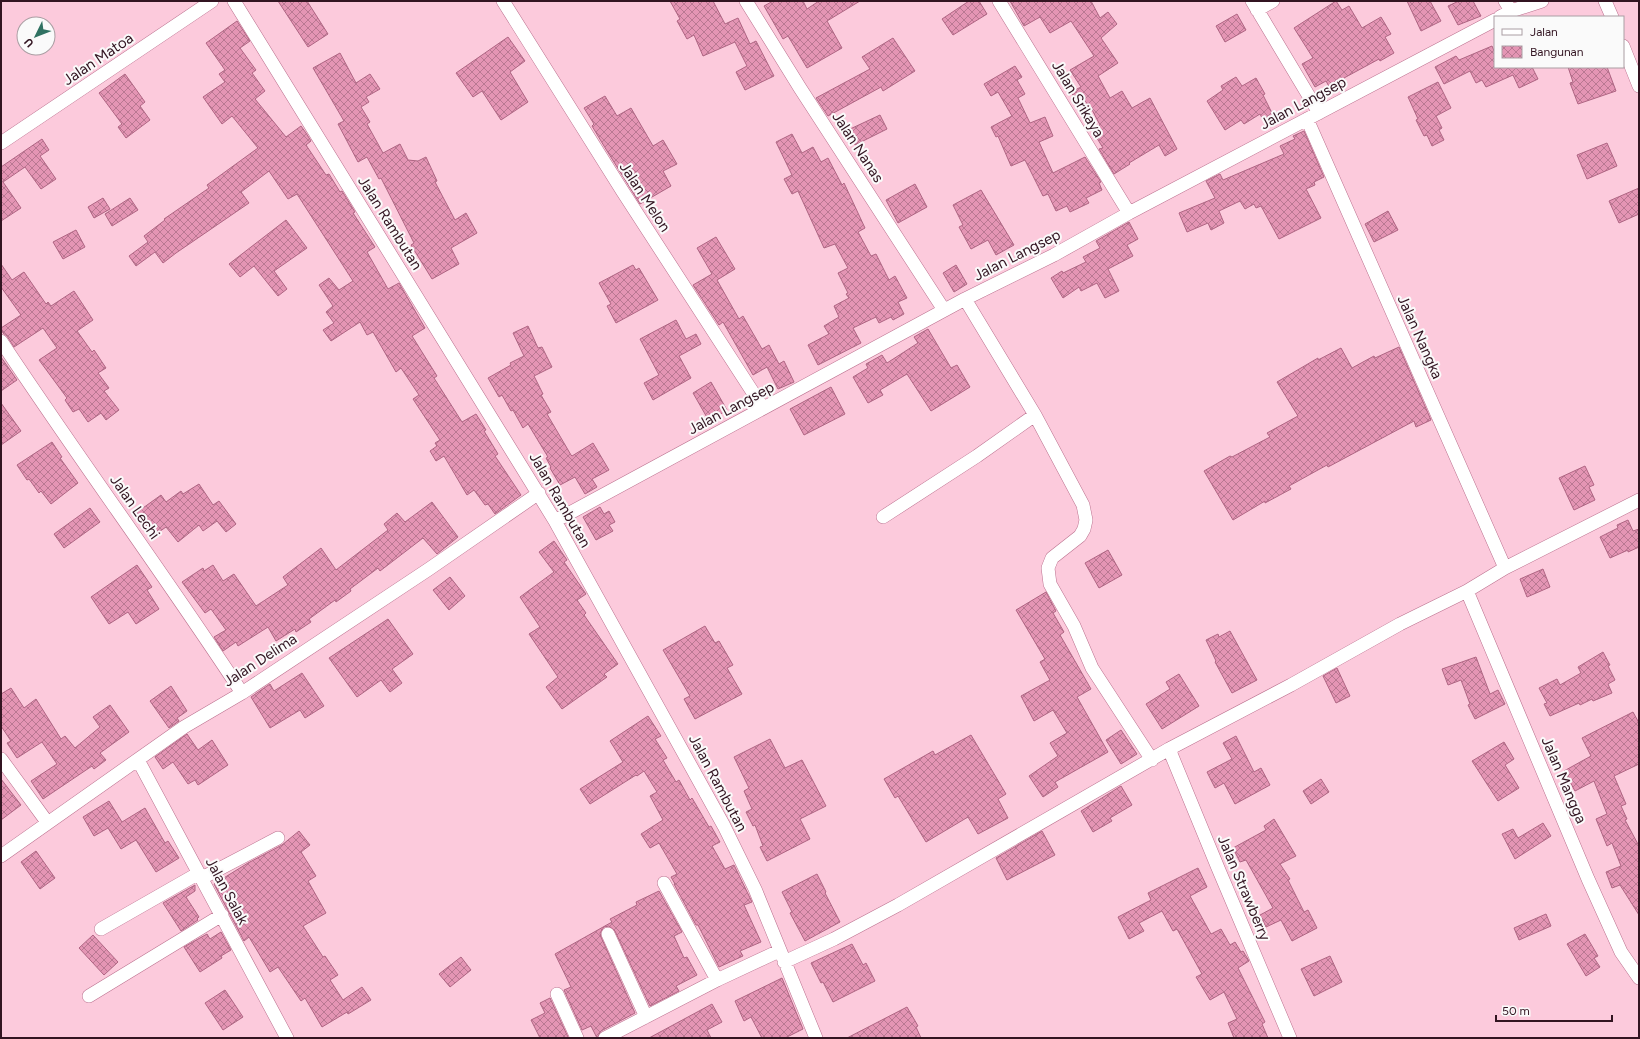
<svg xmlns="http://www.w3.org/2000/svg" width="1640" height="1039" font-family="Figtree,sans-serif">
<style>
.building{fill:url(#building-cross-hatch);stroke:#af6583}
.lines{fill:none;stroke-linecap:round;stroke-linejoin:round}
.minor-casing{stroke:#bb708e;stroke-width:14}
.minor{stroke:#fff;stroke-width:13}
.labels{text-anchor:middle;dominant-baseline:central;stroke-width:4;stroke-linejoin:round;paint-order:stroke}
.street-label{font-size:15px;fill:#321421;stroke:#fafafa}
</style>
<defs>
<pattern id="building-cross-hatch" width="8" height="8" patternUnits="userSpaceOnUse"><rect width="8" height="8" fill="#e495b4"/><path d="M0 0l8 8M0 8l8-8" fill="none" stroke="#b97892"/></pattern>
</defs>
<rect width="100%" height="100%" fill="#fccadc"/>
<path class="building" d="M278 1H307L328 34 308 47Z
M670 1H713L725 24 738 18 750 44 756 41 774 76 745 90 736 72 747 66 735 42 703 56 694 35 687 39 677 21 680 19Z
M773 1H803L807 9 819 1H860L827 21 842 48 807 68 788 36 783 39 764 6Z
M969 1H979L987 14 953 35 942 19Z
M1010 1H1091L1100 18 1108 12 1117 24 1101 38 1118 63 1098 76 1110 98 1122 91 1132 108 1150 98 1177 149 1165 156 1159 145 1129 163 1130 164 1114 174 1099 149 1103 148 1092 130 1100 125 1089 104 1081 109 1071 92 1081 87 1070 70 1094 56 1071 21 1050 33 1040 17 1024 26Z
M1336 1 1342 10 1349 6 1362 28 1381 17 1391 34 1385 37 1394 53 1380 61 1379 59 1344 78 1347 83 1332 92 1326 81 1315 87 1302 64 1313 58 1294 28Z
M1407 1H1430L1441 21 1421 31Z
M1459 1H1473L1481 16 1458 25 1448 6Z
M1237 14 1246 30 1225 42 1216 26Z
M237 21 250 41 240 48 256 70 252 73 265 91 255 99 286 137 301 126 306 133 311 141 306 145 326 175 329 174 340 192 342 191 355 212 353 213 375 247 367 252 388 289 399 283 425 328 412 336 437 376 434 378 462 422 476 414 486 430 484 431 498 454 495 456 521 495 495 514 488 504 485 505 474 490 467 495 444 456 436 461 430 451 437 446 435 443 440 440 413 399 419 395 401 368 396 372 373 332 367 335 360 322 331 341 323 330 334 323 326 312 333 306 319 285 329 278 339 290 353 281 297 194 288 199 269 171 241 192 249 203 176 253 163 263 155 252 136 266 129 256 148 242 144 236 165 220 164 219 209 188 207 185 258 148 232 116 222 124 203 97 225 82 219 74 225 70 206 43Z
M508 37 525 61 510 72 528 102 501 120 482 91 473 97 456 73Z
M893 38 915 71 883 91 881 87 828 116 816 98 870 69 862 57Z
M1492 46 1495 53V67H1532L1538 79 1519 88 1513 75 1486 87 1482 80 1476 83 1470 71 1444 84 1435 67 1456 56 1459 60Z
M340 53 356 83 370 74 380 89 366 97 369 102 361 107 370 122 367 124 383 153 400 144 408 160 418 161 426 157 437 181 435 182 455 220 466 213 477 233 451 248 459 264 432 279 411 245 414 243 381 178 379 179 367 157 358 162 338 124 344 121 313 68Z
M1015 66 1022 77 1017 80 1025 94 1018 98 1030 123 1045 117 1053 136 1039 142 1053 173 1085 157 1101 182 1099 183 1102 190 1086 198 1089 203 1070 212 1067 206 1056 211 1048 194 1043 196 1025 160 1011 166 998 136 996 137 991 127 1012 116 998 92 991 96 984 84Z
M1568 67H1607L1616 91 1578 104 1570 83 1573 82Z
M125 74 145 102 140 106 150 120 126 138 118 127 122 124 99 93Z
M1236 77 1242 86 1256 78 1265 94 1263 95 1273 115 1263 120 1260 114 1244 124 1241 120 1225 130 1207 101 1223 90 1221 86Z
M1438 82 1451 108 1436 116 1442 128 1439 130 1444 140 1432 146 1427 135 1424 136 1416 120 1418 119 1408 97Z
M605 96 617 116 631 108 653 146 663 140 677 164 663 171 671 186 640 204 604 146 592 126 594 124 584 108Z
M880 115 887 129 855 145 848 130Z
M1304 131 1324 177 1314 182 1315 185 1306 189 1321 218 1279 239 1261 206 1256 208 1254 204 1245 209 1240 201 1219 211 1224 223 1211 230 1208 223 1187 232 1179 213 1215 198 1206 181 1220 174 1223 180 1284 154 1280 146 1295 139 1293 136Z
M792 134 802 153 813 147 821 162 828 158 842 185 844 183 865 228 858 232 871 256 876 254 889 280 895 276 907 298 898 302 904 314 893 320 891 317 879 323 876 317 853 328 861 343 818 365 808 345 829 334 824 326 839 317 834 306 849 298 846 294 848 293 838 273 848 268 835 244 824 248 798 191 792 194 784 179 792 175 776 142Z
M42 139 49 150 40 156 56 179 41 189 25 167 3 182 21 208 1 221V167Z
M1607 143 1617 166 1587 179 1577 155Z
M915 184 927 207 898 223 886 200Z
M1639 188V214L1619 223 1609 201Z
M981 190 1014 245 996 255 988 240 971 249 959 227 963 225 953 205Z
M103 198 110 209 94 218 88 207Z
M130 198 138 210 112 226 105 214Z
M1388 211 1398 230 1374 242 1365 224Z
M286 220 307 248 274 271 287 289 278 296 254 266 240 277 229 264Z
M1129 222 1138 239 1127 245 1133 256 1108 269 1119 291 1105 298 1097 283 1081 291 1079 287 1063 298 1051 278 1062 271 1063 273 1086 262 1083 257 1100 248 1096 241Z
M76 230 85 247 63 259 53 242Z
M716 237 735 269 717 280 739 319 743 316 762 349 769 345 779 364 784 361 794 382 778 389 767 367 753 375 723 322 719 325 693 285 712 274 697 248Z
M1 264 12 280 24 272 46 304 48 302 51 306 74 291 93 320 77 331 92 352 94 350 106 368 98 373 109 388 104 391 119 410 106 420 101 413 88 422 79 409 73 412 65 400 67 398 39 360 57 348 43 328 14 347 7 336 3 333 1 328 21 315 1 287Z
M633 265 636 270 639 268 658 300 616 323 607 306 611 304 599 283Z
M956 265 967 284 954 292 943 273Z
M676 320 686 339 696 334 701 344 679 356 691 378 653 400 644 383 659 375 640 339Z
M528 326 538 348 542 347 552 367 534 376 543 394 541 395 551 412 547 414 571 455 572 456 593 443 609 470 592 479 597 487 585 494 575 477 560 485 550 468 551 467 546 458 548 457 528 424 523 428 513 410 511 411 502 395 499 397 488 378 511 365 510 363 524 356 513 333Z
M928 329 951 368 957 365 970 387 931 411 907 374 880 390 883 395 868 403 853 377 868 368 866 364 882 355 887 363 918 343 914 337Z
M1399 347 1431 420 1416 427 1414 421 1328 467 1327 465 1289 486 1291 489 1265 503V501L1233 520 1204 471 1230 456 1232 457 1270 437 1267 433 1298 416 1277 382 1318 358V360L1341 348 1352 368 1374 356 1375 358Z
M1 357 17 380 1 391Z
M711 382 727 410 709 421 693 393Z
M831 387 845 414 804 435 790 409Z
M1 403 21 431 1 445Z
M52 442 62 457 60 458 78 483 51 504 41 491 39 493 29 479 27 480 17 465Z
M1585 466 1594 485 1589 487 1595 500 1574 510 1559 478Z
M199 484 213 505 219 501 236 524 226 532 217 521 203 531 199 525 178 542 166 527 153 536 136 513 161 495 166 502 181 491 183 494Z
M432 502 458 537 437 554 423 538 380 571 378 568 350 589 351 591 336 602 335 600 309 619 311 622 296 632 295 629 276 641 268 627 238 646 236 642 223 651 214 637 226 630 211 609 205 613 182 582 203 568 204 571 213 565 223 581 234 574 256 606 288 585 283 577 321 548 336 570 388 530 384 524 397 513 405 522Z
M600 507 604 514 609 511 615 522 609 525 613 531 596 540 583 517Z
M90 508 100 522 64 548 54 534Z
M1628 520 1633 531 1639 529V547L1628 552V550L1610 558 1600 537 1618 528 1617 525Z
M554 541 567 560 564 562 586 594 577 600 586 613 584 615 618 664 604 674 607 677 562 709 546 687 558 677 529 634 540 627 520 597 554 572 539 552Z
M1108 550 1122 575 1099 588 1085 563Z
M137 565 152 587 147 590 159 609 136 624 128 612 109 624 91 597Z
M1543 569 1550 587 1527 597 1520 579Z
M450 577 465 596 449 610 433 590Z
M1046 592 1056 611 1053 613 1064 632 1060 635 1091 689 1077 697 1108 752 1055 782 1058 787 1043 797 1029 776 1058 756 1050 743 1067 733 1053 710 1034 721 1021 696 1050 680 1040 662 1045 659 1016 610Z
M388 619 413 654 392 669 402 683 390 692 381 680 357 697 329 658Z
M705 626 715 643 719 641 733 665 727 668 742 694 695 719 684 699 690 696 663 650Z
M1230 631 1257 680 1232 693 1215 662 1216 661 1206 640 1218 634 1219 637Z
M1603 652 1610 665 1608 666 1615 680 1608 684 1612 693 1593 701 1592 699 1580 705 1579 703 1550 716 1544 704 1547 703 1539 688 1557 679 1560 685 1581 673 1578 667Z
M1476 657 1490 694 1498 690 1505 704 1475 719 1468 705 1470 704 1461 680 1448 685 1442 669Z
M1337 668 1350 696 1336 703 1323 676Z
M302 673 324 706 305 718 300 710 270 728 251 697 270 684 274 691Z
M1179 674 1199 706 1162 729 1146 704 1170 689 1166 682Z
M171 686 187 711 177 718 179 721 169 728 150 701Z
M11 688 24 708 36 699 61 739 65 736 75 748 100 727 93 717 110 705 129 732 100 753 106 760 94 769 92 766 43 799 31 781 57 764 42 742 17 758 7 743 11 741 1 726V694Z
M1633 712 1639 723V764L1614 776 1626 804 1621 806 1627 819 1625 820 1639 846V915L1620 885 1612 888 1606 872 1621 866 1612 843 1607 846 1596 819 1607 814 1594 781 1575 791 1564 771 1591 756 1582 738Z
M648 716 661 736 655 739 667 758 663 760 676 782 679 780 690 800 692 798 709 827 711 826 720 842 712 846 725 869 734 865 752 902 744 905 761 942 740 951 743 956 719 967 698 925H696L674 884H675L671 877 677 874 659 843 650 848 641 834 663 820 650 796 657 792 644 771 637 776 636 775 590 804 580 789 623 762 610 741Z
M1121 730 1137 754 1121 764 1106 740Z
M187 734 198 750 212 740 228 765 198 785 195 780 188 784 173 762 163 769 155 757Z
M971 735 1006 794 998 799 1008 818 978 834 968 817 926 842 898 796 895 798 884 779 933 751 935 755Z
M1236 736 1254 772 1261 768 1270 785 1235 804 1224 783 1215 788 1207 772 1232 759 1223 743Z
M770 739 785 768 802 760 826 806 800 819 810 839 767 861 760 847 763 846 755 825 753 826 746 812 752 809 744 791 749 788 734 757Z
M1504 742 1514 759 1505 765 1519 788 1498 801 1472 761Z
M1 779 21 805 1 820Z
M1321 779 1329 792 1311 804 1303 791Z
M1121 786 1132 805 1110 818 1112 821 1093 832 1081 811Z
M109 801 122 822 145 808 165 843 168 841 179 858 156 872 136 840 121 849 108 828 94 836 83 817Z
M1274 819 1296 856 1280 864 1290 879 1288 880 1304 912 1308 910 1317 928 1292 941 1281 920 1266 927 1260 915 1273 908 1246 860 1240 862 1233 848 1266 830 1264 826Z
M1543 823 1551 836 1515 859 1502 834 1513 829 1518 838Z
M299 831 310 845 301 852 316 876 308 881 326 913 303 926 323 957 325 956 338 975 330 980 343 1000 362 987 371 1000 348 1014 347 1012 322 1027 305 998 301 1001 278 967 270 972 249 937 244 941 214 884 248 863 282 845Z
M1042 831 1055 855 1007 880 996 858Z
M36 851 55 878 40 889 21 862Z
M1198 868 1207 887 1190 896 1211 934 1221 929 1230 945 1235 942 1241 952 1243 951 1249 961 1238 968 1265 1022 1262 1024 1268 1038H1234L1228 1023 1237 1019 1224 992 1210 1000 1196 977 1202 974 1177 929 1173 931 1162 911 1139 923 1144 931 1129 939 1118 917 1151 900 1148 893Z
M817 874 826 892 825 893 840 922 805 941 790 913 792 912 782 892Z
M195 885V891L186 897 199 917 197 919 198 920 181 931 163 903Z
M659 891 682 932 674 936 684 958 687 957 697 975 676 986 679 991 650 1006 615 931 609 926 604 927 600 933 601 937 635 1013 601 1031 597 1038 591 1026 582 1030 564 990 571 987 555 954 612 922 610 919 637 905 636 902Z
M1546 914 1551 926 1519 940 1514 928Z
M221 932 231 950 221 956 222 958 200 972 184 947 207 934 210 939Z
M1585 934 1598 956 1594 958 1600 967 1586 976 1567 944Z
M93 935 118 962 104 975 79 948Z
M852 944 863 965 866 963 875 981 833 1002 823 982 821 983 811 963Z
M1330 956 1342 982 1314 996 1301 969Z
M461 957 471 970 450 987 439 974Z
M782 978 803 1029 785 1038H762L751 1017 744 1021 735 1001Z
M225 990 243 1017 223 1030 205 1003Z
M550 998 568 1037 567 1038H540L531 1020 545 1013 540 1003Z
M712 1004 722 1022 707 1030 711 1038H649Z
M907 1007 918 1026 916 1027 921 1038H847Z"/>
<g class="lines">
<g class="minor-casing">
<path id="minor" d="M234 1 555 521 724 826 755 889 816 1038
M503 1 623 192 763 408
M746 1 800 88 944 310
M999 1 1129 213
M1252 1 1319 113
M1505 1 1511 11
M1605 1 1612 17
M1257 10 1273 1
M1500 17 1511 11 1542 1
M1623 46 1639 86
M1307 119 1505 568
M1 143 212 1
M965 299 1035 415 1083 505 1086 520 1084 529 1080 536 1052 558 1048 568 1050 584 1074 626 1092 668 1152 760
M1 341C79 459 164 574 242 693
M883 517 977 456 1035 415
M555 521 965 299 1054 255 1129 213 1495 20
M1467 591 1588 879 1621 952 1639 978
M1169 749 1218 868 1290 1038
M1 759 47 822
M138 760 287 1038
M1 856 184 727 242 693 429 569 539 493
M202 878 278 838
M664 883 717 980
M101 929 199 873
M608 934 646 1017
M784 962 834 939 898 905 1169 749 1291 685 1400 624 1467 591 1505 568 1639 500
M557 994 577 1038
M89 996 222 915
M605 1038 717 980 779 951"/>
</g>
<use href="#minor" class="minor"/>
</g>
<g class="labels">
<g class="street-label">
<text transform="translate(98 59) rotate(-34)">Jalan Matoa</text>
<text transform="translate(1078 99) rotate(59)">Jalan Srikaya</text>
<text transform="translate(1303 103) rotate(-28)">Jalan Langsep</text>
<text transform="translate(858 147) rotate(57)">Jalan Nanas</text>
<text transform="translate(645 197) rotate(57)">Jalan Melon</text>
<text transform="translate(390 223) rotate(58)">Jalan Rambutan</text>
<text transform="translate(1017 255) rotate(-27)">Jalan Langsep</text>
<text transform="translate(1420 337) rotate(66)">Jalan Nangka</text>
<text transform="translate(731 408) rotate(-28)">Jalan Langsep</text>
<text transform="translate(560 500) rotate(60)">Jalan Rambutan</text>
<text transform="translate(135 507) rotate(55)">Jalan Lechi</text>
<text transform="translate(260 660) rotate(-33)">Jalan Delima</text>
<text transform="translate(1564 780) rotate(67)">Jalan Mangga</text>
<text transform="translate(718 783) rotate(62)">Jalan Rambutan</text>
<text transform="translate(1244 888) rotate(67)">Jalan Strawberry</text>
<text transform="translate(227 891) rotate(62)">Jalan Salak</text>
</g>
</g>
<rect width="1640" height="1039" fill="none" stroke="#321421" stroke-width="4"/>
<rect x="1494" y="16" width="130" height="52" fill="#fafafa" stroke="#aa9ea3"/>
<rect x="1502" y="29" width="20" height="6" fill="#ffffff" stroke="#aa9ea3"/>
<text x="1530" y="36" font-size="12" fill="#321421">Jalan</text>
<rect x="1502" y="46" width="20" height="12" fill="url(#building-cross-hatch)" stroke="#aa9ea3"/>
<text x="1530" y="56" font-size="12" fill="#321421">Bangunan</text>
<g transform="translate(36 36) rotate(227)"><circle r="19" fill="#fafafa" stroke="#aa9ea3"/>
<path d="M0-3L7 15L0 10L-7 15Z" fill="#307262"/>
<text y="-6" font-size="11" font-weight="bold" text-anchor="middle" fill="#321421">U</text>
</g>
<path d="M1496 1015v6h116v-6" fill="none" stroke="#321421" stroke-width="2"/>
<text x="1502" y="1015" font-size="12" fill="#321421" stroke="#fafafa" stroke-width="3" paint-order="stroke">50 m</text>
</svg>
